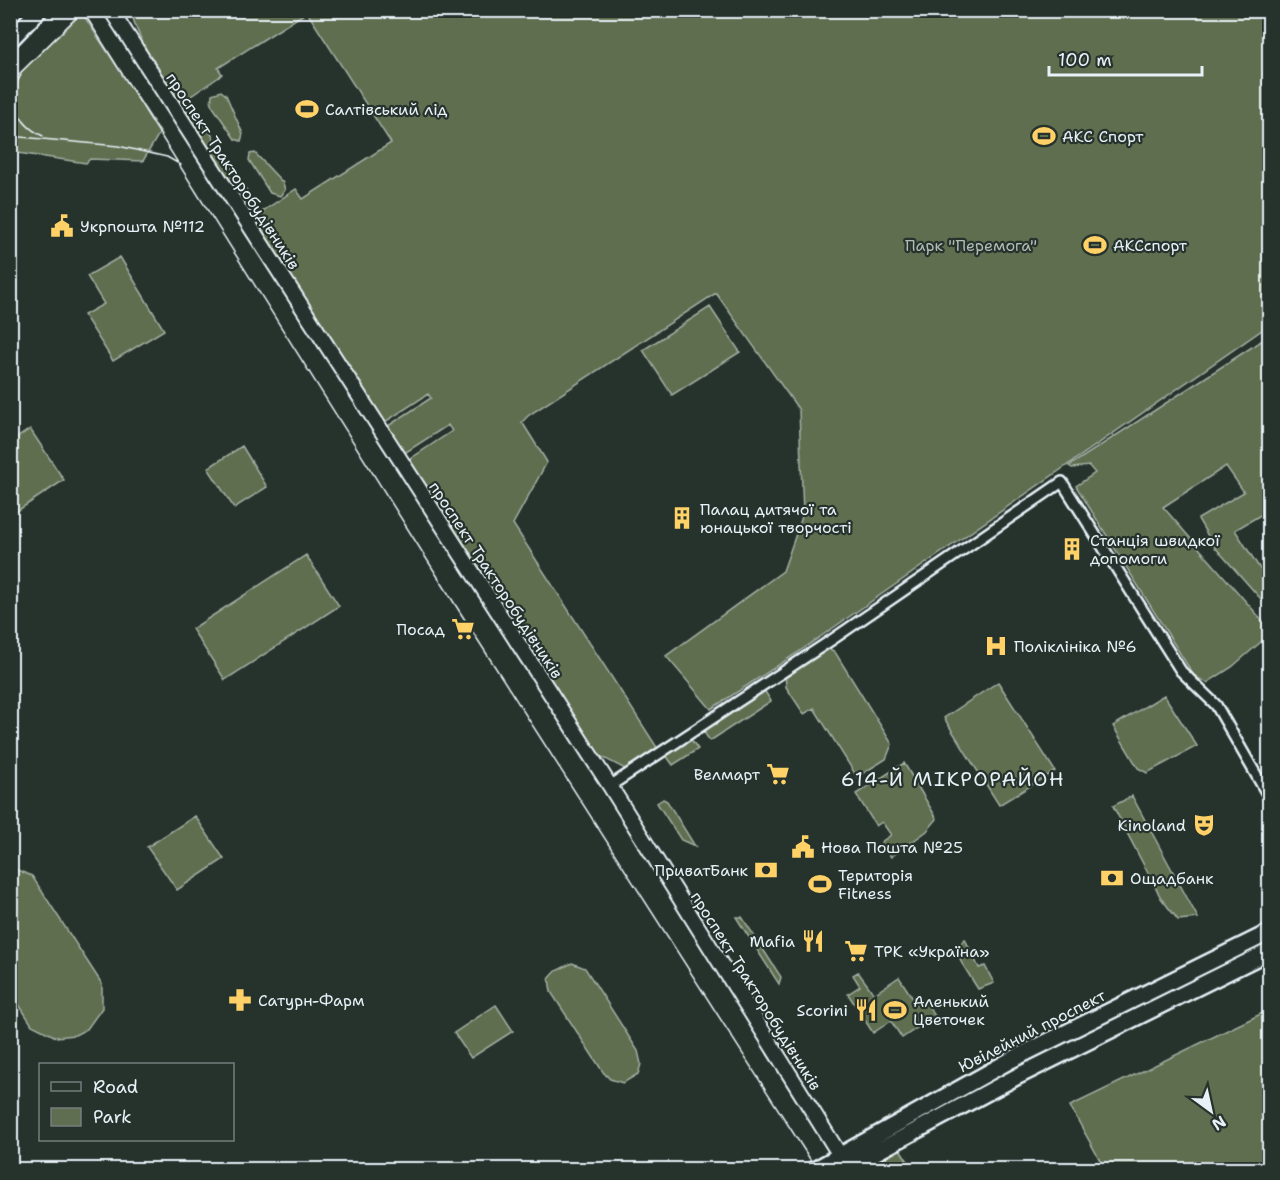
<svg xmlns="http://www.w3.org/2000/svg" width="1280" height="1180" font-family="'Shantell Sans',sans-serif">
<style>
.green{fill:#5f6e50;stroke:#a4b0a4;stroke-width:1.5}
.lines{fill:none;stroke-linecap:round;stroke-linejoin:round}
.minor-casing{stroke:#e8f1f8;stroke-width:14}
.secondary-casing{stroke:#e8f1f8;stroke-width:18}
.primary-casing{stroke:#e8f1f8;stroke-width:20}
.minor{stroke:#26332d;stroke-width:9}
.secondary{stroke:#26332d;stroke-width:14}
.primary{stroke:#26332d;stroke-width:15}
.tram{stroke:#e8f1f8;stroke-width:1.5}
.labels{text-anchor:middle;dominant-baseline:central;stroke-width:4.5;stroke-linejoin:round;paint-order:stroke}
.poi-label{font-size:16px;fill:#e8f1f8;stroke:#26332d;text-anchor:start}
.street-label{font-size:16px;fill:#e8f1f8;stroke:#26332d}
.park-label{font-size:16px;fill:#b1bdb5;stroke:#26332d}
.quarter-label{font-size:20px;letter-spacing:1.5px;fill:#e8f1f8;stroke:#26332d}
</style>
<rect width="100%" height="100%" fill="#26332d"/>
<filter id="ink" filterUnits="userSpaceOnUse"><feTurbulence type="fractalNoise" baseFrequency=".0167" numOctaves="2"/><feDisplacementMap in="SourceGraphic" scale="12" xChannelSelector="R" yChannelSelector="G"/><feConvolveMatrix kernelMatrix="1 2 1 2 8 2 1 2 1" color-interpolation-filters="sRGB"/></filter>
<g filter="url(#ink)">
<path class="green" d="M131 11H1269V325L797 653 711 709 666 656 783 571 803 514 799 410 716 293 529 415 522 422 547 462 513 524 658 749 627 770 596 754 536 662 543 657C523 627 507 596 480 572L407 461 452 431 448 425 403 454 385 428 431 398 428 394 382 424 251 219 296 189 303 199 391 143 307 12 218 68 222 74 219 77 185 100H178C159 71 139 44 131 11Z
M82 13 160 132 143 161 90 159 86 163 11 152V82Z
M221 91 226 95 243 134 241 141 235 139 211 104 212 94Z
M191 108 196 110 256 205 254 212 248 210 187 116V111Z
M255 153 283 183 285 190 280 196 270 193 249 160 250 154Z
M120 257 164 330 113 361 84 315 104 304 87 276Z
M710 307 740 352 672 395 643 350Z
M1269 336V510L1235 530 1269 583V608L1214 546 1198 519 1244 492 1226 466 1163 507 1269 628V635L1232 667 1207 683 1194 676 1076 486 1095 473 1089 466 1072 468 1069 466Z
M30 429 64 480 11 515V442Z
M242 446 267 487 234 508 208 468Z
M306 555 339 606 225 680 192 629Z
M825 646 835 652 892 744 886 759 857 777 814 708 804 714 786 687 785 673Z
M998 682 1055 771 999 805 944 718Z
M764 690 771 701 710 741 703 731Z
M1164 695 1197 746 1147 773 1138 768 1113 726Z
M690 738 698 749 673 765 665 754Z
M904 763 937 819 927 831 891 857 881 842 891 835 882 822 876 826 856 794Z
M1132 796 1198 918 1178 920 1161 898 1113 806Z
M663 799 667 801 695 846 681 840 657 803Z
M195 816 224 859 177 890 147 847Z
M10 867 32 876 102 984V1008L87 1029 75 1035 56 1037 32 1025 11 992Z
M736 917H742L781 977 779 984Z
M965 939 979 968 985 966 994 983 978 989 961 962 957 947Z
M572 963 585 968 638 1051 641 1064 638 1074 623 1083 610 1079 603 1072 551 992 549 979 556 971Z
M858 972 874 994 899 977 917 1005 924 1000 935 1016 902 1038 891 1021 873 1033 848 994 860 986 853 975Z
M496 1005 513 1031 471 1058 454 1033Z
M1269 1010V1169H1100L1102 1164 1070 1106Z
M900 1149 911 1166 909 1169H876L879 1161Z"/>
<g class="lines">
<g class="minor-casing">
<path id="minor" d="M610 786 833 639 1062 482 1181 671 1216 705 1270 799"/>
</g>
<g class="secondary-casing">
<path id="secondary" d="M111 10 610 786 846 1165"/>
</g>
<g class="primary-casing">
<path id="primary" d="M10 40 39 10
M814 1170 1011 1060 1270 932
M843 1170 1018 1076 1270 951"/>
</g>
<use href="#minor" class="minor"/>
<use href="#secondary" class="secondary"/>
<use href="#primary" class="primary"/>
<path class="tram" d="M82 10 458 609 817 1170
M21 75C6 99 19 125 43 136
M10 83 84 10
M10 136 118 146 167 157 181 165"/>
</g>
</g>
<defs>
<g id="stadium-bare" transform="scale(1.8)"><path d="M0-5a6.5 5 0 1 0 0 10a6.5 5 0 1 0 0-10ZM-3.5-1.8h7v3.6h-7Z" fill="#ffd166" stroke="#26332d" stroke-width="2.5" paint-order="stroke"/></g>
<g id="civic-bare" transform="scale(1.8)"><path d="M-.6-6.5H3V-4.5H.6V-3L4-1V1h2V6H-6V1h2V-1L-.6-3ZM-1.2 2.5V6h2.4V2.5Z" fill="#ffd166" stroke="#26332d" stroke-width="2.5" paint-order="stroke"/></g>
<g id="building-bare" transform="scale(1.8)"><path d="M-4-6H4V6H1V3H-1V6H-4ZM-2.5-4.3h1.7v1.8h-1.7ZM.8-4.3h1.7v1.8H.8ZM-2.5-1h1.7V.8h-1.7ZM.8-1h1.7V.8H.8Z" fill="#ffd166" stroke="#26332d" stroke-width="2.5" paint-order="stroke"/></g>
<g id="supermarket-bare" transform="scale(1.8)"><path d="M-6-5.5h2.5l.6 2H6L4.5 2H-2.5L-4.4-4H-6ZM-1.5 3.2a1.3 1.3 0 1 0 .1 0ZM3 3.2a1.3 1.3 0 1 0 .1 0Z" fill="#ffd166" stroke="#26332d" stroke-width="2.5" paint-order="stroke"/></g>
<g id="hospital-bare" transform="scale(1.8)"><path d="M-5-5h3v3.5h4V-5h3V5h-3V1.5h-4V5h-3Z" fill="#ffd166" stroke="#26332d" stroke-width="2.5" paint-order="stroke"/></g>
<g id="theatre-bare" transform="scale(1.8)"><path d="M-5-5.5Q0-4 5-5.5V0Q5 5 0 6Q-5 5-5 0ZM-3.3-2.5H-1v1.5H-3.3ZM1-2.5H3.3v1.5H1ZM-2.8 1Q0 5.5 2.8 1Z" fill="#ffd166" stroke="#26332d" stroke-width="2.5" paint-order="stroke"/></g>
<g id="bank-bare" transform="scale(1.8)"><path d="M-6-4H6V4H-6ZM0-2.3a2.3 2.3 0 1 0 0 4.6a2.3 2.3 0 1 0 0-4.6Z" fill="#ffd166" stroke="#26332d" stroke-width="2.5" paint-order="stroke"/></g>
<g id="restaurant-bare" transform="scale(1.8)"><path d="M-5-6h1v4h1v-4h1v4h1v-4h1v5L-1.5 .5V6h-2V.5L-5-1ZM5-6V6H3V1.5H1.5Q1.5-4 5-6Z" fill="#ffd166" stroke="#26332d" stroke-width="2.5" paint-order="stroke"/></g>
<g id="pharmacy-bare" transform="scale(1.8)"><path d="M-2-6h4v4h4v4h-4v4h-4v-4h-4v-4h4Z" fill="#ffd166" stroke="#26332d" stroke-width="2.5" paint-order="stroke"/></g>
</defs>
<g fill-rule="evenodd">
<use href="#stadium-bare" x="307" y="109"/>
<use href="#stadium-bare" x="1044" y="136"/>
<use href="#civic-bare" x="62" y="226"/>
<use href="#stadium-bare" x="1095" y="245"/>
<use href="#building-bare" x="682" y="518"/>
<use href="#building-bare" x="1072" y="549"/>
<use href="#supermarket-bare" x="463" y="629"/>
<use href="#hospital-bare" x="996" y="646"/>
<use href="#supermarket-bare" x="778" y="774"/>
<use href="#theatre-bare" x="1204" y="825"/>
<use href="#civic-bare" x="803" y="847"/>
<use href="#bank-bare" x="766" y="870"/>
<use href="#bank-bare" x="1112" y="878"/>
<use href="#stadium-bare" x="820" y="884"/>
<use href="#restaurant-bare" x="813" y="941"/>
<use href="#supermarket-bare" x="856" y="951"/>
<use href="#pharmacy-bare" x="240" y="1000"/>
<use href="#restaurant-bare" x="866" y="1010"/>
<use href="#stadium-bare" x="895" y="1010"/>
</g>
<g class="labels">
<g class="poi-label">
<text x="325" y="109">Салтівський лід</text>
<text x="1062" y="136">АКС Спорт</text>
<text x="80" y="226">Укрпошта №112</text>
<text x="1113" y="245">АКСспорт</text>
<text x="700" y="509">Палац дитячої та<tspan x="700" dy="18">юнацької творчості</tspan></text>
<text x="1090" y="540">Станція швидкої<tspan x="1090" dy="18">допомоги</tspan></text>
<text x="445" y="629" text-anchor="end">Посад</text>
<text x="1014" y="646">Поліклініка №6</text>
<text x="760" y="774" text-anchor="end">Велмарт</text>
<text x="1186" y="825" text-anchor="end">Kinoland</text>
<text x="821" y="847">Нова Пошта №25</text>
<text x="748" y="870" text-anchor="end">ПриватБанк</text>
<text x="838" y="875">Територія<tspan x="838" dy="18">Fitness</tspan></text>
<text x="1130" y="878">Ощадбанк</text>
<text x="795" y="941" text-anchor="end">Mafia</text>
<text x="874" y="951">ТРК «Україна»</text>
<text x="258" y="1000">Сатурн-Фарм</text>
<text x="913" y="1001">Аленький<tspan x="913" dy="18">Цветочек</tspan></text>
<text x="848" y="1010" text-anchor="end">Scorini</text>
</g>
<g class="street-label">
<text transform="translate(233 171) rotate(57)">проспект Тракторобудівників</text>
<text transform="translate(496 580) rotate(57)">проспект Тракторобудівників</text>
<text transform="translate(756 991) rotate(58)">проспект Тракторобудівників</text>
<text transform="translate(1032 1031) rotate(-27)">Ювілейний проспект</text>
</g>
<g class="park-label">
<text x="971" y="245">Парк "Перемога"</text>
</g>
<g class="quarter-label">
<text x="953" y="779">614-Й МІКРОРАЙОН</text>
</g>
</g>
<rect width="1280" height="1180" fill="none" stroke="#26332d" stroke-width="36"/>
<rect x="18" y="18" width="1244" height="1144" fill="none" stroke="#e8f1f8" stroke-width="2" filter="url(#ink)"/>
<rect x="39" y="1063" width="195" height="78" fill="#26332d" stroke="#747f7e" stroke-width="1.5"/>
<rect x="51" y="1082" width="30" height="9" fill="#26332d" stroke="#747f7e" stroke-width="1.5"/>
<text x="93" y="1093" font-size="18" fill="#e8f1f8">Road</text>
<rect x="51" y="1108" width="30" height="18" fill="#5f6e50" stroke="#747f7e" stroke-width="1.5"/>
<text x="93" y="1123" font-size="18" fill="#e8f1f8">Park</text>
<g transform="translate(1211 1111) rotate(147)" stroke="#26332d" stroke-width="4.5" paint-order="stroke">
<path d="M0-4.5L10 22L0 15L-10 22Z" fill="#e8f1f8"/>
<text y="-9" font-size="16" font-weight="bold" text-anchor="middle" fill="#e8f1f8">N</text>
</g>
<path d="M1049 66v9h153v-9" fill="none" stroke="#e8f1f8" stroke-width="3"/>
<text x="1058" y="66" font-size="18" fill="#e8f1f8" stroke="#26332d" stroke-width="4.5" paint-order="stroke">100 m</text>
</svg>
